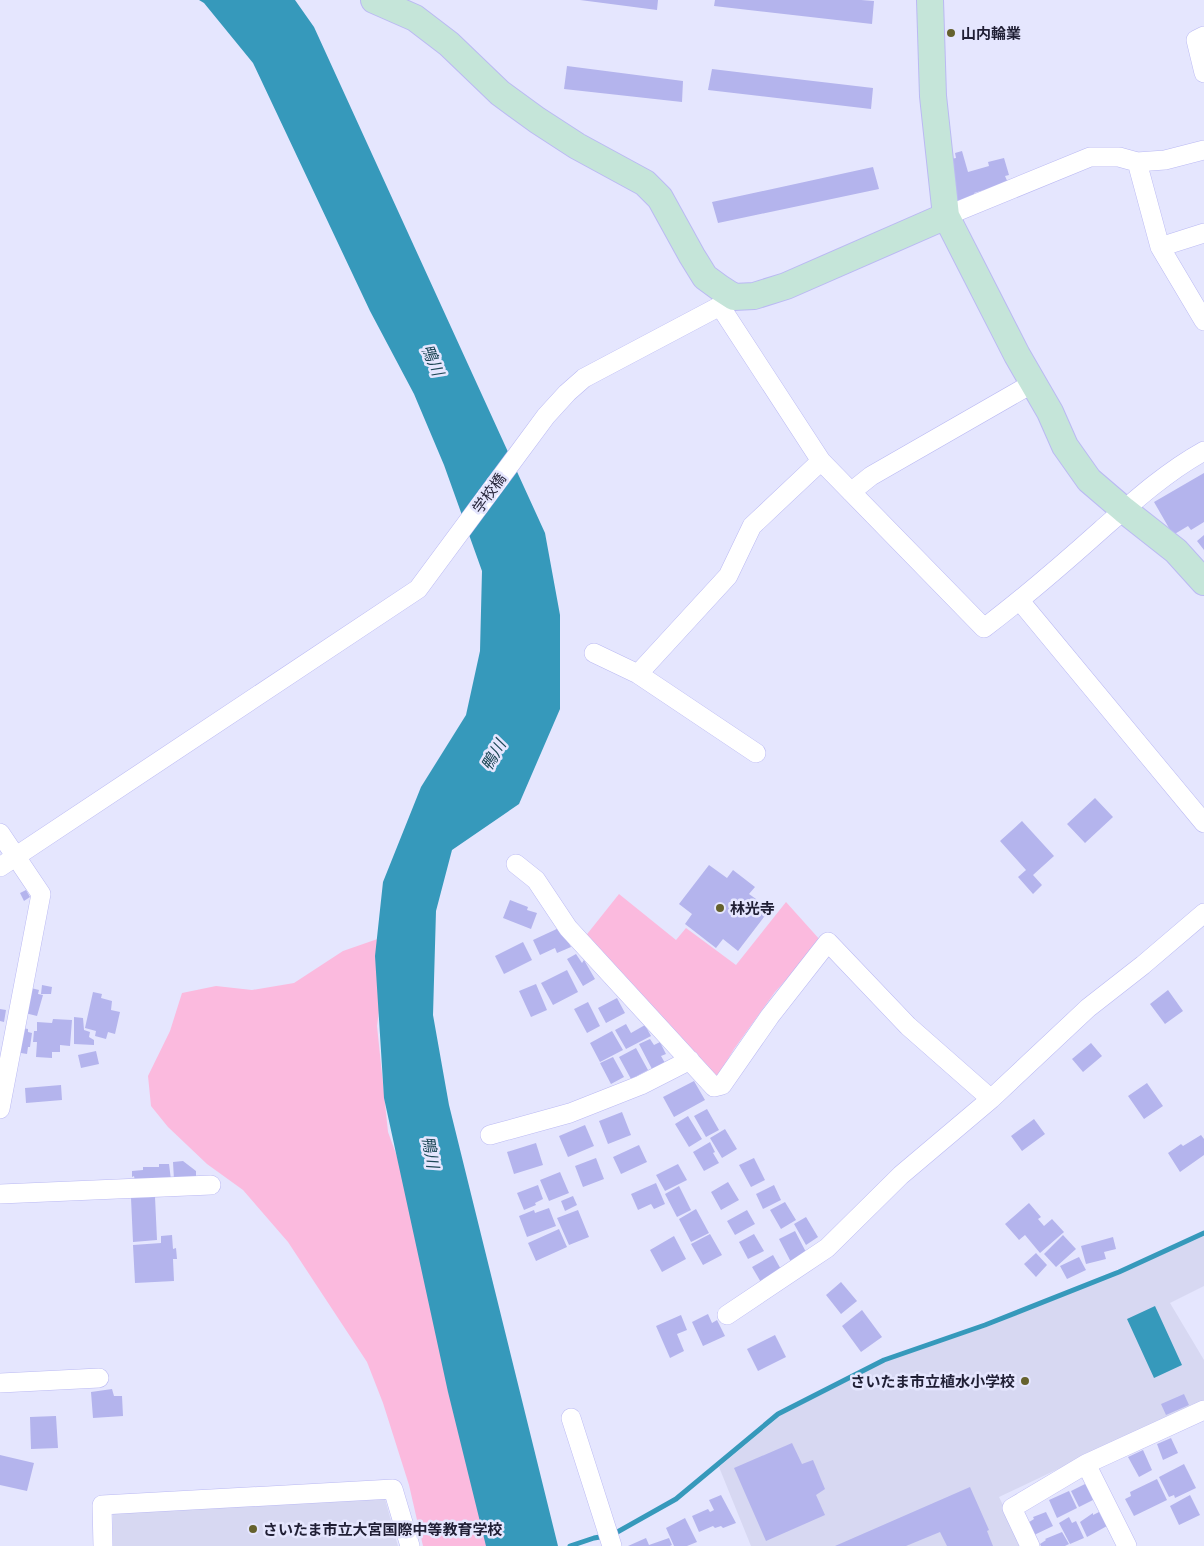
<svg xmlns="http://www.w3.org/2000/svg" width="1204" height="1546" font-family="Manrope,'Noto Sans JP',sans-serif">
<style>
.built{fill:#d7d8f2}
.green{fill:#fbbade}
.water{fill:#3699bb}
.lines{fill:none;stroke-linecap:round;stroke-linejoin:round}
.stream{stroke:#3699bb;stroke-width:5}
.building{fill:#b4b4ed}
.street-casing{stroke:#bab9f3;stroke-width:20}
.secondary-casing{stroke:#bab9f3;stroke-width:28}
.street{stroke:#fff;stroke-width:19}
.secondary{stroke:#c5e5d9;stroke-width:26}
.poi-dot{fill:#65612d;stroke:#e5e6fe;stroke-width:2}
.labels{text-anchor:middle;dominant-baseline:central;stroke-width:5;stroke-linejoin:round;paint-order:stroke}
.poi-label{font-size:15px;font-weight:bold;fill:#201f35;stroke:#e5e6fe;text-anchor:start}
.street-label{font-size:15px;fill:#201f35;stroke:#e5e6fe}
.water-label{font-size:16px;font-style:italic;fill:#1d4756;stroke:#e5e6fe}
</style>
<rect width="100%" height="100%" fill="#e5e6fe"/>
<path class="built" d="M1204 1236V1286L1170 1303 1204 1360V1401L1100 1449 999 1497 1023 1546H751L719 1467 781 1415 886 1361 992 1325 1113 1276Z
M385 1499 398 1546H113V1513Z"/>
<path class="green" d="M619 894 676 940 686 928 736 965 786 902 821 941 775 992 734 1049 717 1077 590 947 584 938Z
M389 935 377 1026 388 1132 409 1189 499 1546H423L409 1485 383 1403 367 1362 288 1242 243 1190 207 1164 168 1127 151 1106 148 1076 170 1031 182 993 216 986 252 990 294 983 343 951Z"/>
<path class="water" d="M199 0H295L314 27 545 533 560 615V709L519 804 452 850 436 911 433 1015 449 1105 558 1546H486L448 1392 384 1098 375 956 383 882 421 787 466 715 480 651 482 571 444 465 414 394 370 311 253 63 204 3Z
M1155 1306 1182 1365 1154 1378 1127 1319Z"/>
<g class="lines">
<path class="stream" d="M570 1546 594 1538 612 1535 676 1499 778 1414 884 1360 985 1325 1119 1272 1204 1233"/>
</g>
<path class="building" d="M580 0H658L657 10Z
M715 0H861L874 1 872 24 714 6Z
M567 66 683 81 682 102 564 89Z
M712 69 873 88 871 109 708 90Z
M962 151 968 172 989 166 988 162 1004 158 1009 175 1005 176 1008 183 974 193 977 200 957 204 946 160 956 158 955 153Z
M873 167 879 189 718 223 712 202Z
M1204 473V522L1191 530 1188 526 1173 535 1154 502Z
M1204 535V550L1197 541Z
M1095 798 1113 817 1085 843 1067 824Z
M1022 821 1054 856 1033 875 1042 885 1033 894 1018 877 1026 870 1000 841Z
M709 865 727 878 733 870 755 887 749 894 770 909 738 951 723 939 716 948 685 924 692 914 679 904Z
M26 890 30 897 24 901 20 893Z
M510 900 528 907 527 910 537 913 531 929 503 918Z
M561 927 571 947 557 953 555 948 540 955 533 940Z
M523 942 532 960 504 974 495 956Z
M576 954 582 963 584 960 595 979 583 986 567 959Z
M567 970 578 992 553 1005 541 983Z
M536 984 547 1010 531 1017 519 991Z
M42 985 52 987 51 994H41Z
M31 988 39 990 38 994 43 995 37 1016 25 1013Z
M1168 990 1183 1011 1165 1024 1150 1004Z
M93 992 102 994 101 998 112 1001 111 1010 120 1012 115 1034 108 1032 106 1039 95 1036 96 1031 85 1028Z
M617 998 625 1013 606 1023 598 1008Z
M588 1002 600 1026 587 1033 574 1009Z
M0 1009 6 1010 4 1022 0 1021Z
M74 1017 83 1018 84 1030 90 1032 89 1037 94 1040V1045L74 1044Z
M53 1019 72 1020 70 1046 60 1045V1052H52V1058L36 1057 37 1042H33L34 1031H37V1022L52 1023Z
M626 1024 631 1033 645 1025 651 1036 626 1049 615 1030Z
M22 1028 28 1029V1032L32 1033 30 1047H28L27 1054 15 1052Z
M612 1031 623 1050 600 1062 590 1043Z
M650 1039 654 1045 660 1042 666 1054 661 1056 665 1063 652 1069 639 1044Z
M1091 1043 1102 1056 1083 1072 1072 1059Z
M636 1048 648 1070 631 1079 619 1057Z
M96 1051 99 1064 81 1068 78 1055Z
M613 1057 624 1077 611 1084 600 1063Z
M694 1081 705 1100 674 1117 663 1097Z
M1147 1083 1163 1106 1144 1119 1128 1096Z
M61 1085 62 1100 26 1103 25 1088Z
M707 1109 719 1130 706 1137 694 1116Z
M622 1112 631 1135 608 1144 599 1121Z
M688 1116 702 1139 689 1147 675 1124Z
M1034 1119 1045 1134 1022 1151 1011 1136Z
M585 1125 594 1146 568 1157 559 1136Z
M725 1129 737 1149 722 1158 710 1138Z
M1201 1135 1204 1139V1155L1180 1172 1168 1153 1181 1144 1183 1146Z
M710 1142 715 1152 713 1153 719 1163 704 1171 693 1152Z
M536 1143 543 1165 514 1174 507 1152Z
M639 1145 647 1162 621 1174 613 1157Z
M596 1158 604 1179 583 1187 575 1166Z
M754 1158 765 1180 751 1187 739 1165Z
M183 1161 196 1171V1179L174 1180 173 1162Z
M159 1164H169L171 1180 135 1181 134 1176 132 1177V1171L143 1170V1167H159Z
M678 1164 687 1180 665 1191 656 1175Z
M560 1172 569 1193 549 1201 540 1180Z
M728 1182 739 1200 721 1210 711 1192Z
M656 1183 665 1204 654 1209 651 1204 638 1210 631 1194Z
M538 1185 543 1199 535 1203 536 1205 524 1210 517 1193Z
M774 1185 781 1200 763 1209 756 1194Z
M679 1186 691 1210 677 1217 665 1194Z
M573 1196 577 1205 565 1211 561 1201Z
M155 1197 157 1240 133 1242 131 1198Z
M785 1202 796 1220 781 1229 770 1210Z
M1029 1203 1041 1217 1038 1219 1044 1226 1052 1219 1064 1232 1040 1253 1025 1235 1019 1240 1005 1224Z
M549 1208 556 1226 527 1237 519 1216 534 1210 535 1213Z
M696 1209 709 1233 691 1242 679 1219Z
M578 1210 589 1237 569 1245 557 1218Z
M747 1210 755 1224 735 1235 727 1221Z
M806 1217 818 1237 806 1245 794 1224Z
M559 1229 567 1247 536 1261 528 1243Z
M795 1231 807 1254 791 1262 779 1239Z
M710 1234 722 1255 703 1265 691 1244Z
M754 1234 764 1251 748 1259 739 1242Z
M172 1235 173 1249 176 1248 177 1259H173L174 1281 135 1283 133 1245 161 1243V1236Z
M1063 1235 1076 1249 1056 1267 1044 1254Z
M674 1236 686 1259 662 1272 650 1250Z
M1113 1237 1116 1249 1104 1252 1106 1259 1086 1264 1081 1246Z
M1036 1253 1047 1265 1036 1277 1024 1264Z
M773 1255 783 1273 762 1284 752 1267Z
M1079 1257 1086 1270 1067 1279 1060 1266Z
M841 1282 857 1301 841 1314 826 1295Z
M862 1310 882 1337 861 1352 842 1326Z
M708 1314 712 1323 717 1320 725 1336 703 1346 692 1322Z
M681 1315 687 1330 677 1334 684 1351 670 1358 656 1326Z
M775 1335 786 1357 758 1371 747 1349Z
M112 1389 114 1396H122L123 1416 93 1418 91 1392Z
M1184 1394 1189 1405 1166 1415 1161 1404Z
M56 1416 58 1448 31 1449 30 1417Z
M1171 1438 1178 1453 1163 1460 1157 1444Z
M792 1443 802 1464 813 1460 825 1489 816 1495 825 1515 766 1541 734 1468Z
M1143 1450 1152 1470 1139 1477 1128 1457Z
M0 1455 34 1463 27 1491 0 1485Z
M1184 1464 1196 1488 1175 1498 1174 1495 1169 1497 1159 1477Z
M1157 1479 1167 1500 1134 1516 1125 1499 1131 1496 1130 1492Z
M1089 1482 1097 1498 1079 1507 1071 1491Z
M970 1487 989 1530 987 1531 993 1546H947L940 1532 906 1546H835Z
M1069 1491 1077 1508 1057 1518 1049 1500Z
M721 1495 736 1523 723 1528 721 1526 715 1528 713 1526 699 1532 692 1516 708 1509 710 1512 714 1510 709 1500Z
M1190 1495 1200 1515 1179 1525 1170 1506Z
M1046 1512 1053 1526 1032 1536 1026 1524 1034 1519 1033 1517Z
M1099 1512 1107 1526 1087 1537 1080 1522 1093 1513V1515Z
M1069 1517 1072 1523 1076 1521 1084 1538 1070 1544 1059 1523Z
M685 1518 697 1542 687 1546H674L666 1528Z
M1062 1532 1069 1544 1065 1546H1041L1040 1544 1046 1540 1045 1539Z
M646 1538 649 1545 669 1538 672 1545 670 1546H628Z"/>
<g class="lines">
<g class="street-casing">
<path id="street" d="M1204 36 1196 40 1204 73
M1137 162 1160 247 1204 321
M946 216 1090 157H1119L1137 162 1165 160 1204 150
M1160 247 1204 233
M720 306 821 461 984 628C1025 597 1063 564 1101 530 1133 502 1166 472 1204 451
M851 492 871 476 1033 383
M1020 601 1204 823
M594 653 638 674 756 753
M638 674 728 576 752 526 821 461
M0 833 41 894 0 1109
M516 864 536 880 568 928 714 1087 722 1085 770 1016 828 942 908 1026 991 1099
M0 867 418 589 546 416 567 393 584 378 720 306 734 297
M490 1135 570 1113 641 1085 690 1060
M0 1194 211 1185
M727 1315 827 1248 901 1175 991 1099 1088 1008 1143 965 1204 913
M0 1383 99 1378
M571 1418 612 1546
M1086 1464 1127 1546
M103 1546 102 1505 393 1489 410 1546
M1030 1546 1012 1508 1086 1464 1204 1410"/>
</g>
<g class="secondary-casing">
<path id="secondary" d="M374 0 415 18 449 44 500 93 537 120 577 146 645 183 660 198 692 256 705 277 720 288 734 297 754 296 786 286 946 216
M930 0 933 96 946 216 1017 355 1050 412 1065 446 1089 480 1124 510 1176 551 1204 582"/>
</g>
<use href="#street" class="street"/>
<use href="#secondary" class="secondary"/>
</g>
<g class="poi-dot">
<circle cx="951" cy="33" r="5"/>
<circle cx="720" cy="908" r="5"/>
<circle cx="1025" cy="1381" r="5"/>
<circle cx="253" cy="1529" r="5"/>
</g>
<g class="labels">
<g class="poi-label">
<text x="961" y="33">山内輪業</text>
<text x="730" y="908">林光寺</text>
<text x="1015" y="1381" text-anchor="end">さいたま市立植水小学校</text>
<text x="263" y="1529">さいたま市立大宮国際中等教育学校</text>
</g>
<g class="street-label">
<text transform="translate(489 493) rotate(-54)">学校橋</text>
</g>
<g class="water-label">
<text transform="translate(433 360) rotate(67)">鴨川</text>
<text transform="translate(493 755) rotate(-60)">鴨川</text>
<text transform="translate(431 1152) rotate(80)">鴨川</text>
</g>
</g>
</svg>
